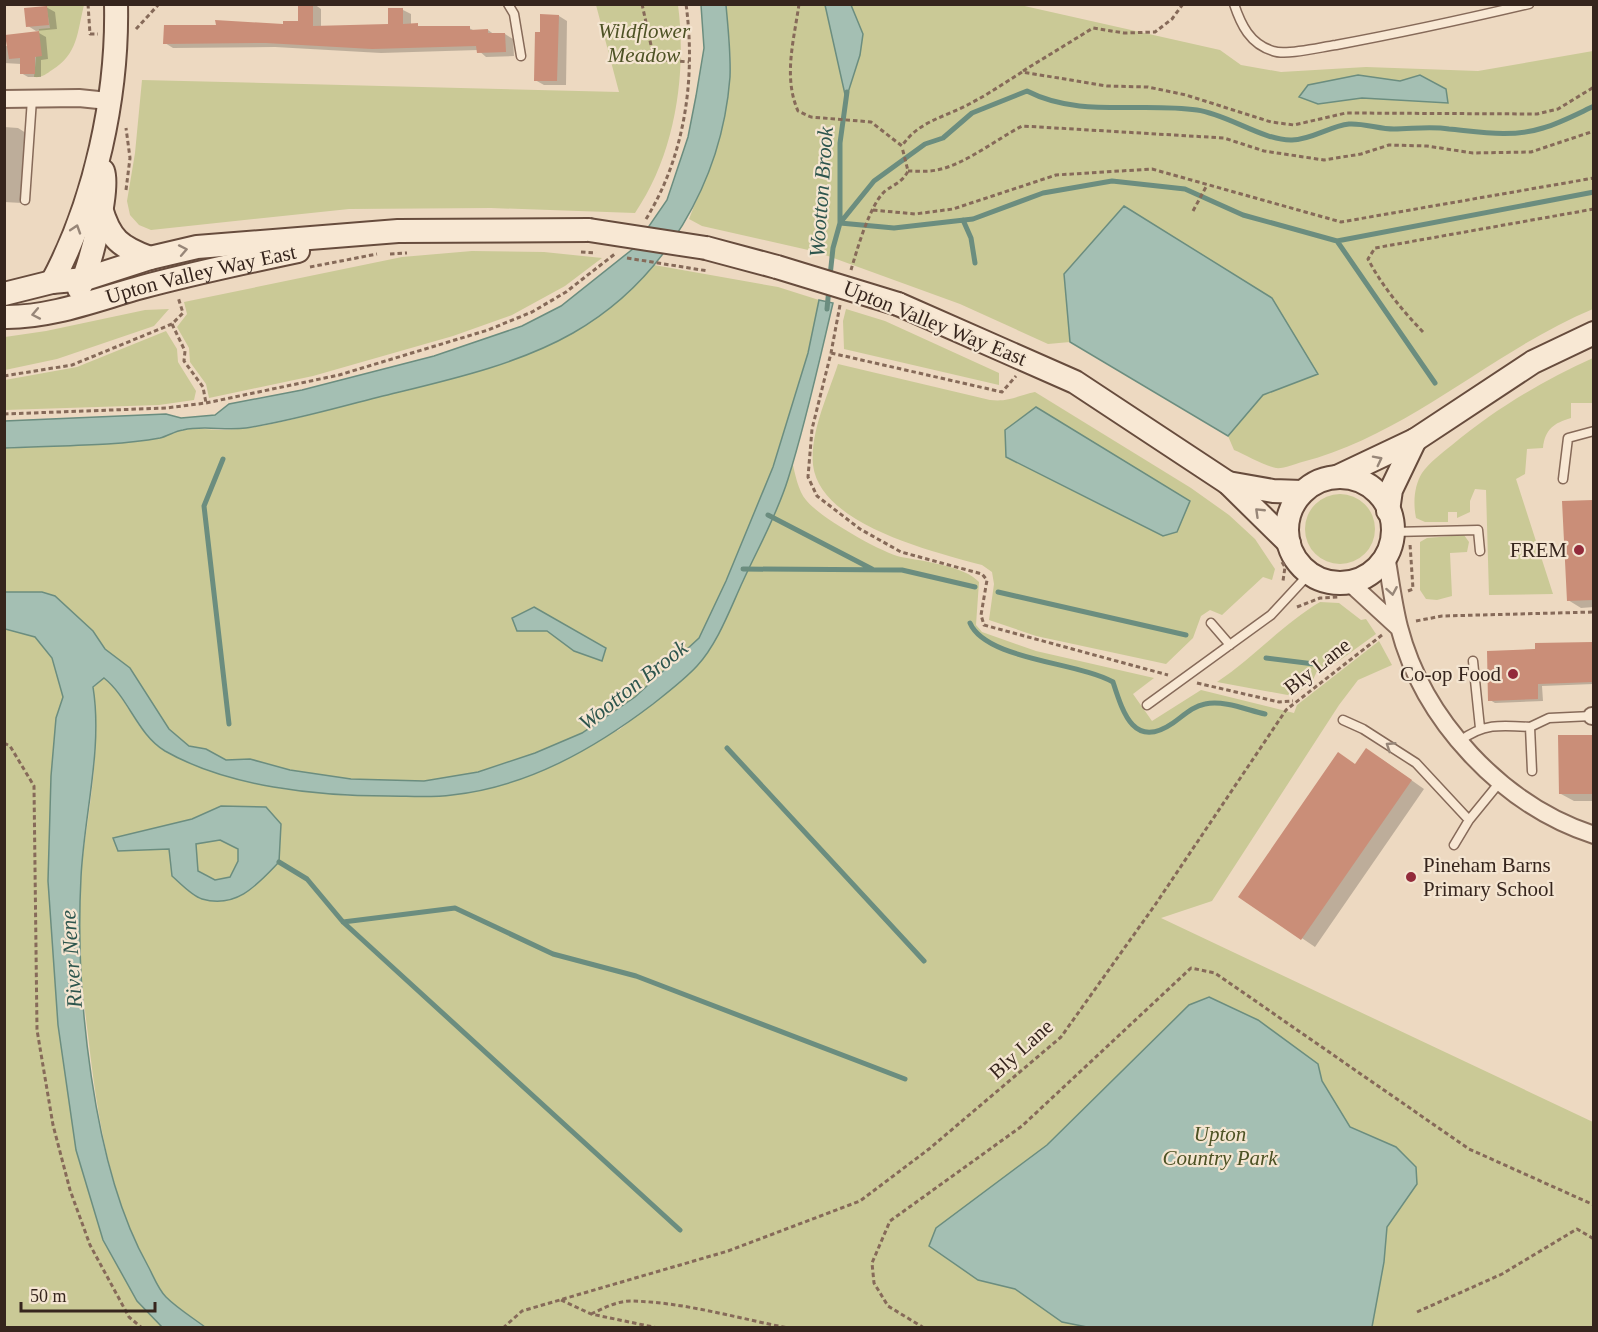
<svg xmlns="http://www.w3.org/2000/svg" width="1598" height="1332" font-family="'Times New Roman',serif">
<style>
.green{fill:#cac996;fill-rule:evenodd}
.water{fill:#a4bfb3;stroke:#6b8d7f;stroke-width:1.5;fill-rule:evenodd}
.shadow{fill:#0003}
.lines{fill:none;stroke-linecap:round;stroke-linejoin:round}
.stream{stroke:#6b8d7f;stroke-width:5}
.building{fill:#ca8e78}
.lane-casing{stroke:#866a59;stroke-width:11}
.street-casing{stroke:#866a59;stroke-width:20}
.secondary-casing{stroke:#674c3d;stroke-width:26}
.path{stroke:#866a59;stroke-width:3;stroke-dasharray:4.5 3;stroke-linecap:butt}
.lane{stroke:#f8e8d4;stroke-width:8}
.street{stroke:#f8e8d4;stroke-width:16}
.secondary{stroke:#f8e8d4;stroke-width:22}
.secondary-bridge-casing{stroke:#674c3d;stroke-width:26;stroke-linecap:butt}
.secondary-bridge{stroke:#f8e8d4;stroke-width:22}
.oneway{stroke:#978678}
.poi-dot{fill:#932b3b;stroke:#f4e5d1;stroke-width:2}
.labels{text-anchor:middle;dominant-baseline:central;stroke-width:4.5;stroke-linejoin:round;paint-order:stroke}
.park-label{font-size:21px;font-style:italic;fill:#4d5224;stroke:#f4e5d1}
.street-label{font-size:21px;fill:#36251d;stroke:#f4e5d1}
.poi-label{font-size:21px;fill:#36251d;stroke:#f4e5d1;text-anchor:end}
.water-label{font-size:22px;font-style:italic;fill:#2d554d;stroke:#f4e5d1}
</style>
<rect width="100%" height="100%" fill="#edd9c1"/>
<path class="green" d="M46 5H84C77 33 78 54 52 70 46 74 42 78 34 77L39 29 50 28Z
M596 5H678C687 74 675 155 635 213L491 208 349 209 151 230 139 225 130 215 127 201 135 153 142 80 619 92Z
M726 5H825L846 98 860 55 851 5H1020L1220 50 1241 65 1281 72 1366 67 1478 71 1593 51V309C1492 351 1410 434 1302 462 1295 464 1283 469 1276 468 1262 465 1246 455 1234 450L1228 436 1263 395 1317 374 1272 298 1124 206 1064 274 1070 342 1048 344 960 304 817 252 702 226 689 219C707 174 726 127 730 78 732 54 728 28 726 5Z
M472 251 544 252 602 258 565 286 512 315 453 336 313 376 209 398 206 384 190 362 189 348 177 327 187 314 184 302 402 257Z
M654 265 778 287 819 300 808 353 773 467 726 581 699 638 635 697 582 733 535 753 478 772 424 781 351 779 290 770 250 759 226 760 206 749 189 746 169 729 130 668 105 649 93 631 42 592H5V448C53 446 102 446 150 439 162 438 173 431 184 430 198 427 212 430 225 430 268 428 313 414 354 403 465 376 575 354 654 265Z
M169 309 154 326 57 359 5 370V337L46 331 145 310Z
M846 309 885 321 999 373V385L844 349 843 321Z
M166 331 177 349 178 362 196 391 194 400 159 405 5 410V380L77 367Z
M1593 358V403H1571V418C1554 423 1545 429 1543 448L1527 449 1525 474 1516 479 1553 594 1489 595 1486 490 1475 489 1470 501V512L1457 518V512H1448V522H1425L1416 518C1413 503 1414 486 1422 473 1429 463 1442 453 1452 445 1495 409 1542 381 1593 358Z
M838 364 990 400C1010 402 1016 396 1035 392L1191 488 1229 515 1255 539 1275 569 1272 580 1263 577 1222 615 1210 610 1201 616 1193 638 1166 664 1036 636 989 620 994 584 992 572 982 565C934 552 820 525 813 465 810 432 828 395 838 364Z
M792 461C795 473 798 491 806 500 819 517 880 552 901 557 922 561 965 566 979 582L976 625 982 632 1036 651 1154 678 1133 694 1152 721 1201 690 1294 713 1297 705 1379 641 1392 665 1358 680 1339 705 1212 901 1161 918 1593 1122V1327H205C193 1318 177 1308 166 1297 159 1290 155 1278 150 1270 110 1199 97 1115 88 1035 81 981 76 926 81 872 87 818 103 740 93 688L104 678 114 686 140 727 164 750 237 778 283 789 351 796 452 795 619 730 697 666 717 635 770 524ZM221 806 279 862 201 899 172 876 169 849 113 838 192 819Z
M1305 529a35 35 0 1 1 70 0a35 35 0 1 1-70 0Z
M1464 535 1469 542 1467 552 1450 553 1452 596 1437 600 1426 599 1420 590V542L1427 538Z
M1320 602 1339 603 1361 620 1366 619 1376 634 1336 663 1317 671 1312 682 1293 696 1217 682C1253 658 1283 624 1320 602Z
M5 618 75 648 80 1081 117 1238 177 1327H5Z
M220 840 239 849 238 861 230 877 215 880 198 871 196 844Z"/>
<path class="water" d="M701 5H726C728 28 731 54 730 77 722 182 664 281 573 333 515 366 444 381 379 397 335 408 291 421 246 428 225 431 204 425 183 430 175 431 168 436 160 438 110 447 56 445 5 448V421L166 414 181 418 215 415 229 404 302 390 434 356 522 326 561 306 634 248 667 200 688 137 696 96 704 48Z
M825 5H851L863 34 860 55 846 99Z
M1358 75 1400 81 1420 75 1446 89 1448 103 1362 98 1318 104 1299 97 1308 85Z
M1124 206 1272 298 1318 374 1263 395 1228 436 1070 342 1064 274Z
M819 300 833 303C819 362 806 422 788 479 777 515 758 548 743 581 730 609 718 643 697 666 684 680 668 692 653 704 594 749 527 787 452 795 431 798 409 796 388 796 317 796 228 787 165 751 137 734 129 698 104 678L93 687C103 749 84 815 81 877 75 989 92 1167 148 1266 153 1275 158 1289 166 1297 177 1308 193 1318 205 1327H162L137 1301 103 1240 76 1150 58 1025 48 881 51 776 56 718 63 697 52 658 35 637 5 629V592H42L55 596 93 631 105 649 130 668 169 729 189 746 206 749 226 760 250 759 290 770 351 779 424 781 478 772 535 753 582 733 635 697 699 638 726 581 773 467 808 353Z
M1036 407 1190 501 1177 532 1163 536 1006 457 1005 430Z
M534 607 606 648 602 661 574 651 547 631H517L512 618Z
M221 806 266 807 281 824 279 862C258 884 237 909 202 899 192 896 180 883 172 876L169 849 118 851 113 838 192 819ZM220 840 238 849V861L230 877 215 880 198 871 196 844Z
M1209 997 1258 1020 1318 1064 1322 1081 1350 1127 1396 1147 1416 1167 1417 1184 1387 1227 1384 1262 1372 1327H1087L1062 1322 1015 1289 978 1280 929 1246 936 1228 1047 1145 1189 1005Z"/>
<path class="shadow" d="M300 4H314L321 9V27L389 26 403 10 411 14V25L423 28H469L475 31 488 30 495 35 505 34 513 39 514 56 486 57 478 50 381 53 275 47 173 48 165 43 300 22Z
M46 7 55 12 57 29 36 31 28 26Z
M559 16 567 21 566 85H544L535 80 541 33Z
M39 33 46 37 48 59 41 60V77H28L21 73V64L4 63V47Z
M4 127 18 128 26 133 22 203 4 202Z
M1594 501V607L1581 608 1568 600 1563 503Z
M1594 643V684L1542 686 1543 701 1495 703 1490 700 1537 651V645Z
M1594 736V801H1574L1561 794 1559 737Z
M1380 758 1424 789 1315 947 1240 896 1356 765Z"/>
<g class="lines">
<path class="stream" d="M963 220 971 238 975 263
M840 223 874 181 925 144 943 138 972 113 1027 91C1079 118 1140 102 1197 110 1227 114 1264 141 1292 140 1311 140 1330 126 1349 124 1364 123 1379 129 1394 129 1412 129 1430 126 1449 129 1480 132 1512 138 1543 128 1560 123 1577 114 1594 106
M840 223 894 228 973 219 1043 193 1112 181 1185 189 1243 215 1337 241 1435 383
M1337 241 1594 192
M830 276 833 248 840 223V143L847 92
M827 309 829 288
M223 459 204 506 229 724
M768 515 872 569
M743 569 902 570 975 587
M998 592 1186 635
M970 623C986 660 1078 662 1113 682 1123 713 1134 750 1173 723 1183 716 1193 706 1205 704 1224 700 1247 710 1265 714
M1266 658 1314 664
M727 748 924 961
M279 862 307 879 343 922 680 1230
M343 922 455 908 553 954 636 976 905 1079"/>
</g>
<path class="building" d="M298 4H313V26L388 24V8H403V24L418 23V26H470V30L488 29V33H505L506 52 477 53 476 46 372 49 266 43 163 44 164 25H216L215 20 283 24V21H298Z
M47 6 49 25 26 27 24 8Z
M540 14 559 15 557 81H534L535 32H540Z
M39 31 42 56 35 57V74H20V58L9 59 5 35Z
M1593 500V600L1567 601 1562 501Z
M1593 642V682L1538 684V699L1488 701 1487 651 1535 649V643Z
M1558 735H1593V794H1559Z
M1366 748 1412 780 1301 940 1238 897 1338 752 1355 764Z"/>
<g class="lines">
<g class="lane-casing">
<path id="lane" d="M508 4 514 14 521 56
M1234 4C1241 25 1250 44 1273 51 1286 56 1321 47 1336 45 1401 33 1465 19 1529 4
M25 200 32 99
M1563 479 1568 438 1594 431
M1393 532 1478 530 1480 551
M1211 623 1230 645
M1473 661 1480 728
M1147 705 1271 615 1309 574
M1343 720 1363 729 1416 763 1469 820 1500 782
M1530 727 1549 718 1592 716
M1460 741C1483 723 1502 725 1530 727L1532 771
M1454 845 1469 820"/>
</g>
<g class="street-casing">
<path id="street" d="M4 99 79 98 108 101
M1386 555C1390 578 1393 603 1399 627 1423 720 1502 805 1594 835
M1350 583 1399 628
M1592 716H1594"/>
</g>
<g class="secondary-casing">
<g id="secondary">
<path d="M101 208C110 239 120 247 150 258"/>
<path d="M706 248 777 267"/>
<path d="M52 282C95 202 118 96 116 4"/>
<path d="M79 289C89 271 110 190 103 171"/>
<path d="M4 294 52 282 85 279 150 258 197 247 398 231 589 230"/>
<path d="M898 304 1075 382 1228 483 1289 543"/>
<path id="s1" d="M4 317C51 318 98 299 142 287 194 273 246 262 298 251"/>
<path d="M1339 476 1415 440 1533 362 1594 333"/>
<circle cx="1340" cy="530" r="53"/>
<path d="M1228 483 1273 491 1302 492"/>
<path d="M1388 511 1391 490 1415 440"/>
</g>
</g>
<path class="path" d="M88 4 90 34H98
M642 4 654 59 689 62
M799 4C794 40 783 77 798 111L811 117 871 122 902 146C919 120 947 117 973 102 990 93 1006 82 1022 72L1107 86 1148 87 1186 95 1271 122 1294 125 1346 113 1537 114 1558 109 1594 87
M136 29 159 4
M1023 71 1093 28 1124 33 1155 32 1172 19 1183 4
M908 171C917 171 928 172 937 170 964 165 997 139 1022 126L1224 138 1264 151 1324 160 1361 154 1389 145 1427 146 1473 153 1531 152 1594 131
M126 190 130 158 126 128
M873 210 915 214 953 209 1056 175 1152 169 1341 222 1594 178
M1193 211 1207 185
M646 219C685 156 696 78 686 4
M581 252 596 253
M390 254 407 253
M627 258 708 271
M310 267 377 254
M851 270C857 250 869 207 884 192 894 184 902 183 908 171L902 147
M840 305 831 353 812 429 808 477 817 496 860 529 901 552 982 574 987 580 981 615 984 625 1168 675
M172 324 185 351 184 361 203 387 206 403
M1423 332C1402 310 1382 286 1368 259L1375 248 1594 209
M831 353 1002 392 1016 376
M4 376 72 365 172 324 183 313 178 297
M4 414 166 408 206 403 339 375 488 330 532 312 566 292 616 253
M1282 562 1285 567 1283 581
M1408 591 1413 589 1410 544
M1297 607 1320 598 1339 597
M1416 621 1442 616 1594 612
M1197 683 1279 702 1293 701
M4 743 10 746 34 786 37 1030 53 1125 70 1190 90 1245 129 1317 142 1328
M561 1300 591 1314 658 1328
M1417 1312 1502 1274 1577 1229 1594 1239
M591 1314C604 1308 617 1301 631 1301 683 1302 737 1318 788 1328
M503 1328 522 1311 728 1251 860 1201 929 1149 1061 1037 1155 905 1286 710 1382 635
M924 1328 888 1306 874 1283 872 1263 890 1221 1022 1126 1191 968 1215 973 1469 1149 1594 1205"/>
<use href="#lane" class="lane"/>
<use href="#street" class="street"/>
<use href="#secondary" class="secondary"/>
<g class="secondary-bridge-casing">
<path id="secondary-bridge" d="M589 230 706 248
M777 267 898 304"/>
</g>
<use href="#secondary-bridge" class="secondary-bridge"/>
</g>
<defs><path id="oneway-chevron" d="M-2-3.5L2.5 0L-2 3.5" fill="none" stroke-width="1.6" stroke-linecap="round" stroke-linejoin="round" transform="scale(1.5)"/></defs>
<g class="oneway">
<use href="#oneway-chevron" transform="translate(76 229) rotate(-72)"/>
<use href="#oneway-chevron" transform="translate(183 250) rotate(-11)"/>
<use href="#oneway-chevron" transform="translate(36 314) rotate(169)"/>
<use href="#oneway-chevron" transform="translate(1378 460) rotate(-27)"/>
<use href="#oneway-chevron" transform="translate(1259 512) rotate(-136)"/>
<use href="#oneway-chevron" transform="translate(1392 591) rotate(80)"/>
<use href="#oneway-chevron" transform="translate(1390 746) rotate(-147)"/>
</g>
<g class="poi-dot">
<circle cx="1579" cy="550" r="6"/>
<circle cx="1513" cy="674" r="6"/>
<circle cx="1411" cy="877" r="6"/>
</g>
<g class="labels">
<g class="park-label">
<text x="644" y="31">Wildflower<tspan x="644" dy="24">Meadow</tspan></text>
<text x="1220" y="1134">Upton<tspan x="1220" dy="24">Country Park</tspan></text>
</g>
<g class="street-label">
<text stroke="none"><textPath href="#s1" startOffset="202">Upton Valley Way East</textPath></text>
<text transform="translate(935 323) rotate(22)">Upton Valley Way East</text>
<text transform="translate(1317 666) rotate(-38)">Bly Lane</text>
<text transform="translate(1021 1049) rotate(-42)">Bly Lane</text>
</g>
<g class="poi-label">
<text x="1567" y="550">FREM</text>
<text x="1501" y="674">Co-op Food</text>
<text x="1423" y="865" text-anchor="start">Pineham Barns<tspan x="1423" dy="24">Primary School</tspan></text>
</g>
<g class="water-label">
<text transform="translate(821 192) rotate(-86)">Wootton Brook</text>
<text transform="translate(633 685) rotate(-38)">Wootton Brook</text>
<text transform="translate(71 959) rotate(-94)">River Nene</text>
</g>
</g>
<rect width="1598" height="1332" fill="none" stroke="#36251d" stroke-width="12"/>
<path d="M21 1302v9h134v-9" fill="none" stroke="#36251d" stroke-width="3"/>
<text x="30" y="1302" font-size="18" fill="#36251d" stroke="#f4e5d1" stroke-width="4.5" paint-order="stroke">50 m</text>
</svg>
